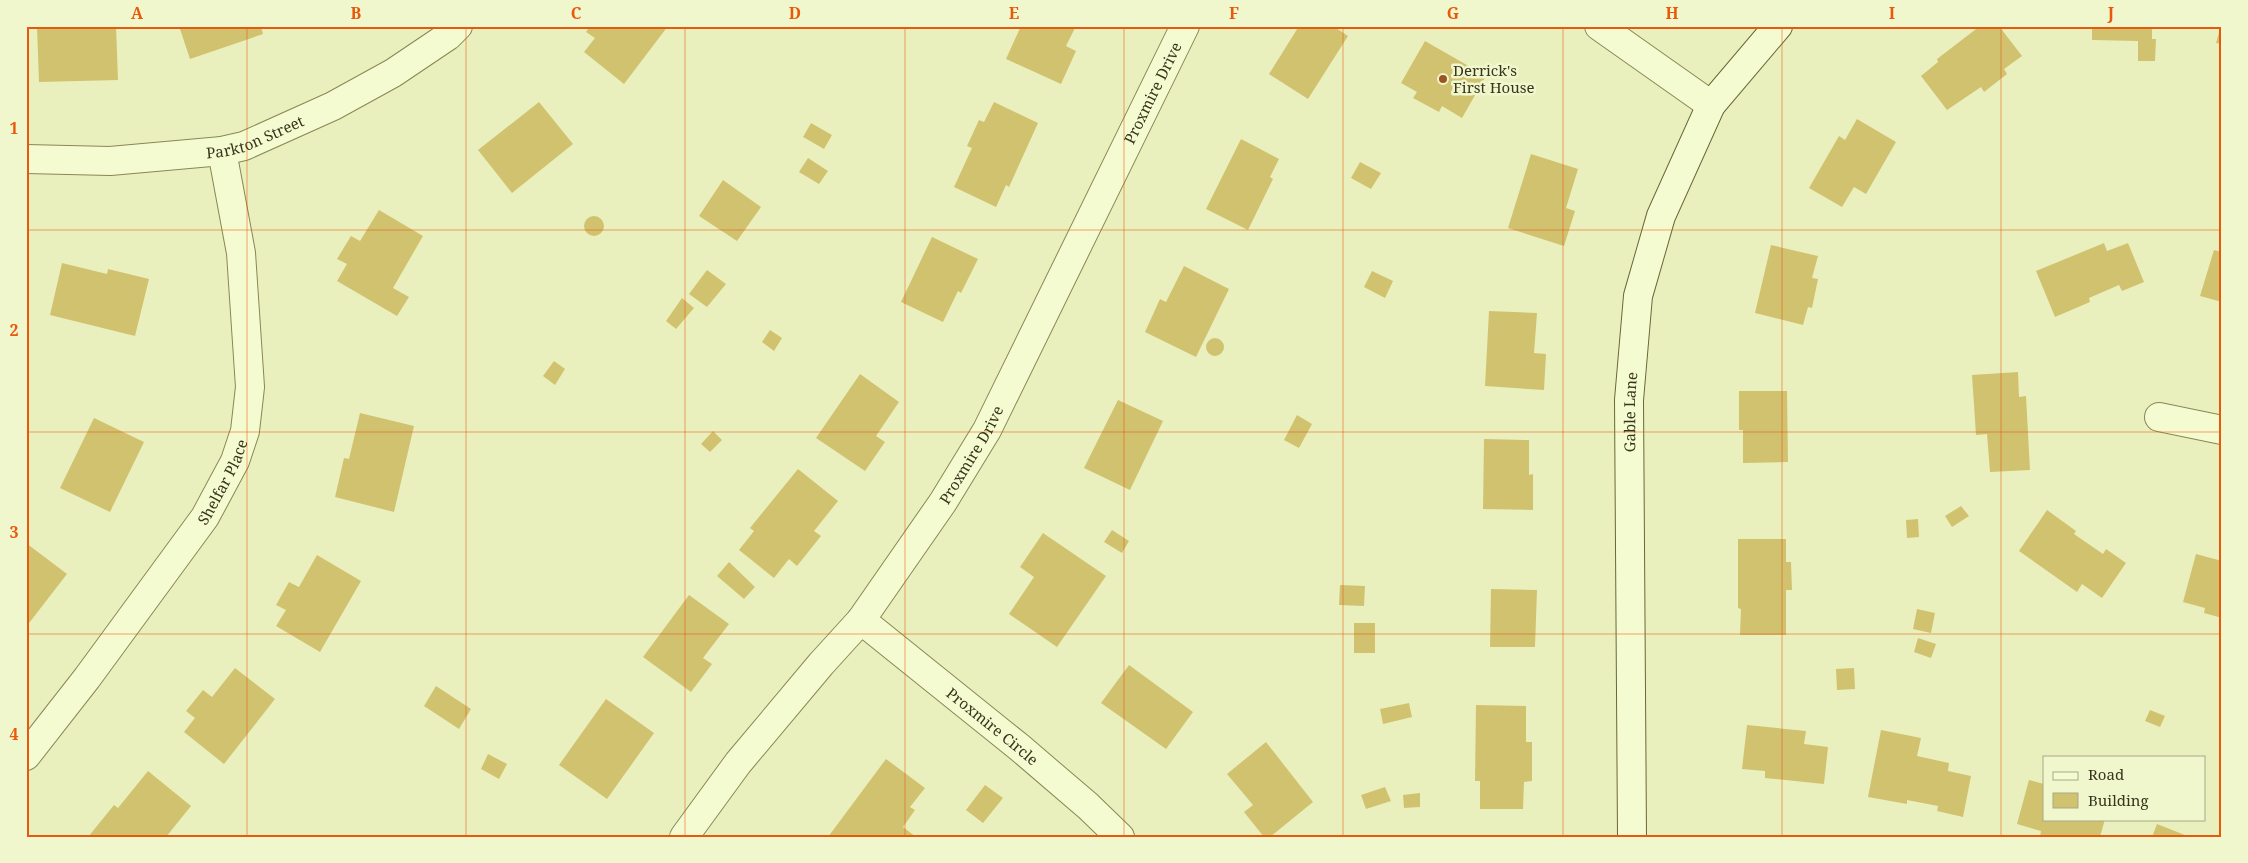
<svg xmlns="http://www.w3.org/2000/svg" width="2248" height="863" font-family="'Noto Serif',serif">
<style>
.building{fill:#d1c270}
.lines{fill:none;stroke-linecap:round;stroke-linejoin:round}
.street-casing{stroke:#898755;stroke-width:30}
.secondary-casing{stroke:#6a6738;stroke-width:30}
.street{stroke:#f5fbd0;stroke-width:28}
.secondary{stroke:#f5fbd0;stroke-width:28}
.grid{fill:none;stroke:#e8590c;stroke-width:1;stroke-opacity:0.55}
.poi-dot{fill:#9b5522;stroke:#f1f7cd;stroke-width:2}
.labels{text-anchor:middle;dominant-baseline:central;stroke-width:5;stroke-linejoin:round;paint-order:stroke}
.poi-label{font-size:15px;fill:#37351b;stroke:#f1f7cd;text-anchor:start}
.street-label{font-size:15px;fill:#37351b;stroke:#f1f7cd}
.neatline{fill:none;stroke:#e8590c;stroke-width:2}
.grid-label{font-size:16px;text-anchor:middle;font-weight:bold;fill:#e8590c}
</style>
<rect width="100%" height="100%" fill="#eaf0bd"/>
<path class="building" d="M116 26 118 80 39 82 37 27Z
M179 26H261L263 34 190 59Z
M590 26H668L624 84 584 52 595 38 586 32Z
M1021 26H1076L1066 46 1076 51 1061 84 1006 59Z
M1299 26H1333L1348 36 1308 99 1269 74Z
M1980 26H1999L2022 56 2004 69 2007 74 1984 92 1981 87 1947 110 1921 76 1938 62 1937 59Z
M2092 26H2152V39H2156L2155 61H2138V41L2092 40Z
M2221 26H2222V44L2216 43Z
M1425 41 1486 76 1462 118 1442 106 1439 112 1413 98 1417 92 1401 83Z
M539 102 573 144 512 193 478 150Z
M994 102 1038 123 1009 187 1006 185 996 207 954 187 972 148 967 146 979 120 984 122Z
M1857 119 1896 142 1866 194 1854 187 1842 207 1809 188 1839 136 1845 140Z
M811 123 832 135 824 149 803 137Z
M1241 139 1279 159 1270 177 1273 179 1248 230 1206 209Z
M1531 154 1578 169 1566 208 1575 211 1564 246 1508 228Z
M808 158 828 171 819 184 799 172Z
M1360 162 1381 173 1371 189 1351 178Z
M723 180 761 207 737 241 699 216Z
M379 210 423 236 393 288 409 297 397 316 337 281 347 264 337 259 351 236 360 241Z
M584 226a10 10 0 1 1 20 0a10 10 0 1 1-20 0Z
M932 237 978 259 961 293 958 291 943 322 901 302Z
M2104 243 2107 251 2128 243 2144 282 2122 291 2119 285 2089 298 2090 302 2055 317 2036 271Z
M1771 245 1818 256 1812 278 1818 279 1812 308 1808 307 1803 325 1755 313Z
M2214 250 2222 252V302L2200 296Z
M62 263 107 274 108 269 149 279 135 336 50 315Z
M1184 266 1229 289 1196 357 1145 332 1160 299 1166 302Z
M707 270 726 284 707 307 689 294Z
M1372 271 1393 281 1385 298 1364 287Z
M682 298 694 308 676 329 666 321Z
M1489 311 1537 313 1534 353 1546 354 1544 390 1485 386Z
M770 330 782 338 774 351 762 342Z
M1206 347a9 9 0 1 1 18 0a9 9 0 1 1-18 0Z
M554 361 565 369 555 385 543 376Z
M2018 372 2019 397 2026 396 2030 470 1990 472 1987 434 1976 435 1972 375Z
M860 374 899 402 876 436 885 442 865 471 816 438Z
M1739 391H1787L1788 462 1743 463V430H1739Z
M1118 400 1163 421 1130 490 1084 468Z
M360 413 414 426 394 512 335 497 344 458 349 459Z
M1297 415 1312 424 1299 448 1284 440Z
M94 418 144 442 110 512 60 488Z
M713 431 722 440 710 452 701 444Z
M1484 439 1529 440V475L1533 474V510L1483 509Z
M798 469 838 501 814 531 821 536 797 566 789 559 774 578 739 550 754 531 750 528Z
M1961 506 1969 516 1952 527 1945 516Z
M2047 510 2076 531 2074 534 2103 554 2106 549 2126 563 2102 598 2082 584 2077 592 2019 551Z
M1918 519 1919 537 1907 538 1906 520Z
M1112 530 1129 541 1122 553 1104 542Z
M1043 533 1106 576 1057 647 1009 614 1034 577 1020 567Z
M1738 539H1786V562H1791L1792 590H1786V635H1740L1741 609 1738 608Z
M26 543 67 574 26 627Z
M2196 554 2222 561V618L2204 613 2205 608 2183 602Z
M317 555 361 581 320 652 276 626 286 610 276 605 289 582 299 587Z
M729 562 755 587 744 599 717 576Z
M1340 585 1365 586 1364 606 1339 605Z
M1491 589 1537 590 1535 647H1490Z
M689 595 729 624 703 658 712 664 691 692 643 657Z
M1917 609 1935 613 1931 633 1913 629Z
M1354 623H1375V653H1354Z
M1918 638 1936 644 1931 658 1914 652Z
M1129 665 1193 712 1166 749 1101 703Z
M235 668 275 699 224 764 184 732 195 718 186 711 203 690 212 697Z
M1854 668 1855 689 1837 690 1836 669Z
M436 686 471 709 459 729 424 706Z
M606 699 654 733 607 799 559 765Z
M1409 703 1412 717 1383 724 1380 709Z
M1476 705 1526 706V742H1532V781L1524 782 1523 809H1480V781H1475Z
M2150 710 2165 716 2160 727 2145 721Z
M1747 725 1806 731 1804 744 1828 747 1824 784 1765 778V771L1742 769Z
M1881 730 1921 738 1917 756 1949 763 1948 771 1971 776 1963 817 1937 811 1938 806 1907 800V804L1868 797Z
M1266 742 1313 802 1270 837H1264L1244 812 1253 805 1227 774Z
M488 754 507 764 499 779 481 769Z
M886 759 925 788 910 807 915 810 903 827 916 837H828Z
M148 771 191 806 166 837H88L114 805 118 808Z
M2029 780 2044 784V819H2105L2100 837H2040L2041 831 2017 824Z
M985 785 1003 798 983 823 966 810Z
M1385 787 1391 801 1366 809 1361 795Z
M1420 793V807L1404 808 1403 795Z
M2157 824 2190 837H2152Z"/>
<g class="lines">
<g class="street-casing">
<g id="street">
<path d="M1599 26 1711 105"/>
<path id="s1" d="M26 159 110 161 222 151 244 146 333 106 393 73 448 36 458 26"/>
<path d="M2159 417 2222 430"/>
<path id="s2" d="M861 620 1019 747 1088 806 1120 837"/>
<path id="s3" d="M26 756 87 678 205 517 235 461 245 431 250 387 241 253 222 151"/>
<path id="s4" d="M684 837 738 763 821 664 861 620 943 502 987 430 1185 26"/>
</g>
</g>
<g class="secondary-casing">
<g id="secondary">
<path id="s5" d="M1632 837 1629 400 1638 296 1661 216 1711 105 1778 26"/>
</g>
</g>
<use href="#street" class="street"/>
<use href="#secondary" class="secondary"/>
</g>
<path class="grid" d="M247 26V837M466 26V837M685 26V837M905 26V837M1124 26V837M1343 26V837M1563 26V837M1782 26V837M2001 26V837M26 230H2222M26 432H2222M26 634H2222"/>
<circle class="poi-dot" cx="1443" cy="79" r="5"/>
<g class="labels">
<g class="poi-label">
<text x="1453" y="70">Derrick's<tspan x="1453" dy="17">First House</tspan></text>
</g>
<g class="street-label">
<text stroke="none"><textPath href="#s4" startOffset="884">Proxmire Drive</textPath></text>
<text stroke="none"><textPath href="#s1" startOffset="232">Parkton Street</textPath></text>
<text stroke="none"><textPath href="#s5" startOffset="425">Gable Lane</textPath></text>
<text stroke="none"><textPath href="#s4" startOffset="479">Proxmire Drive</textPath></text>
<text stroke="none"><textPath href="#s3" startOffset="338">Shelfar Place</textPath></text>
<text stroke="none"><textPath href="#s2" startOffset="169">Proxmire Circle</textPath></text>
</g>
</g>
<rect width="2248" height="863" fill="none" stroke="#f1f7cd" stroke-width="55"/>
<rect x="2043" y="756" width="162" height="65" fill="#f1f7cd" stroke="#a7a986"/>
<rect x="2053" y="772" width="25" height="8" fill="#f5fbd0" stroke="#a7a986"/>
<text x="2088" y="780" font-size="15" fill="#37351b">Road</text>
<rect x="2053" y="793" width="25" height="15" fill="#d1c270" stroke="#a7a986"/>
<text x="2088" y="806" font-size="15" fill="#37351b">Building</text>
<rect x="28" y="28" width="2192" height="808" class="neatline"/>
<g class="grid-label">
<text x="137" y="19">A</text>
<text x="356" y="19">B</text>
<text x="576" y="19">C</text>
<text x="795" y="19">D</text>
<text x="1014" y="19">E</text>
<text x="1234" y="19">F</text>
<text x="1453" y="19">G</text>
<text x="1672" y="19">H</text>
<text x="1892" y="19">I</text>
<text x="2111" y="19">J</text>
<text x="14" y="134">1</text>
<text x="14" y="336">2</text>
<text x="14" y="538">3</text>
<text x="14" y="740">4</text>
</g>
</svg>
